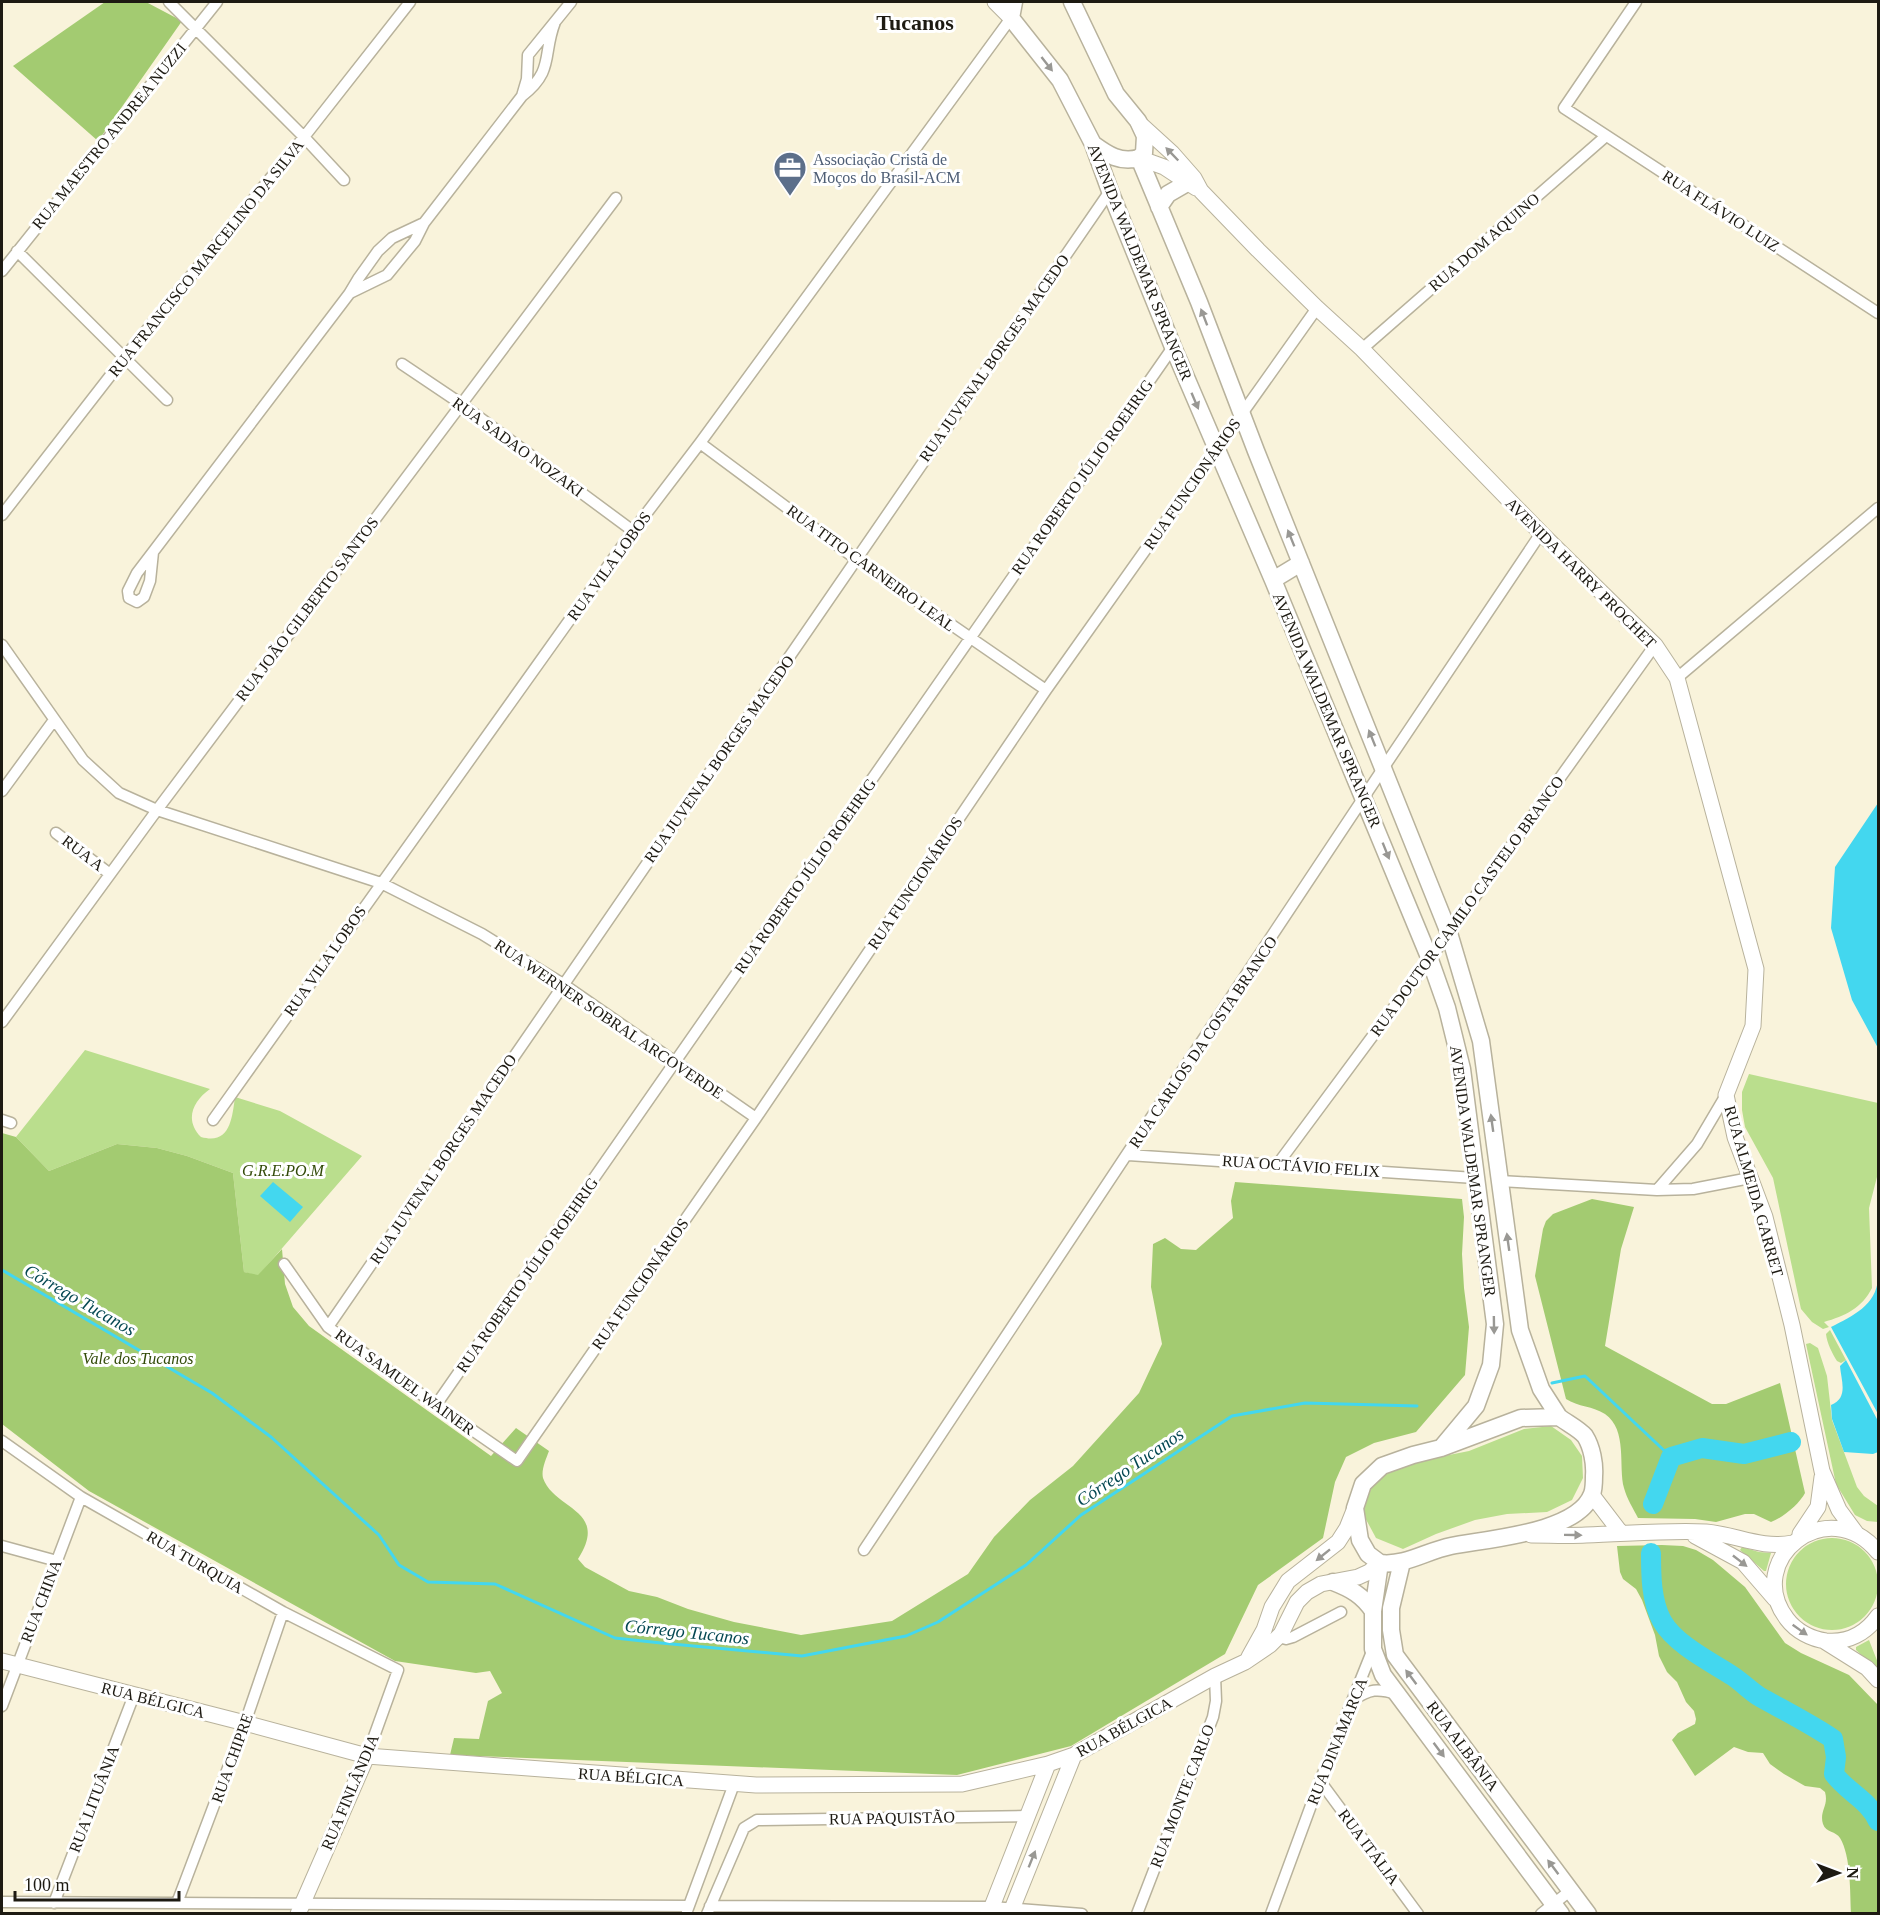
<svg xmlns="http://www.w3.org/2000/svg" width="1880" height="1915" font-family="'Times New Roman',serif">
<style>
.green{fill:#bade8d}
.forest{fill:#a3cb71}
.water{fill:#43d7ef}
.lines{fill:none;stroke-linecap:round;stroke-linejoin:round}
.stream{stroke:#43d7ef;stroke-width:3}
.river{stroke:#43d7ef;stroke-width:20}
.street-casing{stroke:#b8b29c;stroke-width:13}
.secondary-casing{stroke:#b8b29c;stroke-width:17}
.primary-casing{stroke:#b8b29c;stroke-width:19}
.street{stroke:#fff;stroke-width:10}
.secondary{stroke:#fff;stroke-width:15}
.primary{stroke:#fff;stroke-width:16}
.oneway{fill:#999894}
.labels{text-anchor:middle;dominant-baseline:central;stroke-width:6;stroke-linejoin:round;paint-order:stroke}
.street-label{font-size:16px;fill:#1d1a12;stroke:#fff}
.service-label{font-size:16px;fill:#4e5e75;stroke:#fff;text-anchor:start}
.park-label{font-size:16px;font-style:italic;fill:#324a08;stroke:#fff}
.water-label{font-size:18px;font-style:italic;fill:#054852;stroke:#fff}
.district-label{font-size:22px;font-weight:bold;fill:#1d1a12;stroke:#fff}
</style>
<rect width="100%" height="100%" fill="#f9f3db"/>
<path class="green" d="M85 1050 210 1089C193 1101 184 1120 201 1137 230 1145 232 1119 235 1097L280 1111 362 1156 258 1276 244 1272 233 1173 187 1156 157 1148 117 1144 49 1171 16 1137Z
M1749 1074 1878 1103V1173L1869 1208 1872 1288C1862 1308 1845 1316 1824 1322L1829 1327 1823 1329 1812 1322 1801 1309 1773 1178 1745 1127 1742 1110V1092Z
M1830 1330 1846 1360 1841 1363 1837 1361C1832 1353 1827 1343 1826 1334Z
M1810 1343 1818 1348 1827 1376 1832 1420 1857 1487 1864 1496 1878 1506V1522L1867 1521 1855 1515 1836 1484 1806 1344Z
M1551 1426 1571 1440 1582 1456 1583 1478 1572 1500 1547 1512 1507 1514 1475 1520 1436 1534 1403 1549 1376 1538 1362 1512 1370 1482 1395 1468 1424 1460 1469 1451 1524 1429Z
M1786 1584a46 46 0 1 1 92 0a46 46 0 1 1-92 0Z
M1742 1547 1759 1552 1771 1553 1766 1571H1764L1740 1550Z
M1869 1640 1878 1663V1670L1856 1650V1647Z"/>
<path class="forest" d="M105 2H146L182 21 98 141 13 66Z
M2 1133 16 1137 49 1171 117 1144 157 1148 187 1156 233 1173 244 1272 258 1275 282 1249 285 1284 293 1307 309 1326 491 1456 516 1428 549 1451C546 1459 541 1470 543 1478 554 1510 610 1509 578 1559L585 1567 629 1591 657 1597 688 1609 734 1622 801 1635 892 1621 968 1574 994 1537 1030 1500 1073 1466 1139 1393 1162 1344 1151 1287 1153 1244 1165 1238 1181 1249 1196 1250 1233 1218 1231 1201 1235 1182 1462 1199 1464 1217 1462 1254 1464 1288 1469 1327 1465 1375 1416 1432 1374 1443 1346 1457 1335 1482 1323 1538 1258 1585 1225 1654 1071 1746 957 1775 450 1755 454 1738 479 1739 488 1701 502 1693 490 1671 476 1673 395 1661 89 1491 2 1424Z
M1592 1199 1634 1207 1621 1249 1605 1346 1712 1404H1726L1780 1383 1805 1493C1800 1503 1783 1518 1771 1522L1754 1514H1745L1716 1522 1695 1519 1638 1518C1633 1508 1627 1499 1624 1488 1618 1467 1628 1430 1605 1414 1593 1406 1578 1407 1566 1399L1535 1276 1543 1229 1546 1221 1553 1214Z
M1662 1545 1683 1546 1696 1550 1713 1560 1745 1587 1785 1643 1801 1653 1849 1675 1878 1705V1913H1851C1850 1893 1851 1856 1840 1838 1836 1831 1826 1833 1823 1824 1819 1811 1829 1806 1825 1792L1820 1788 1805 1786 1784 1774 1770 1764 1763 1753 1748 1752 1734 1747 1695 1776 1672 1740 1678 1733 1695 1724 1696 1719 1694 1711 1686 1702 1677 1682 1667 1672 1659 1656 1655 1635 1642 1600 1636 1589 1623 1579 1620 1572 1617 1546Z"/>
<path class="water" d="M1878 803V1048L1852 1000 1831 928 1835 867Z
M273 1182 303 1207 290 1222 260 1196Z
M1878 1279V1414L1831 1327C1853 1316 1876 1305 1878 1279Z
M1846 1360 1878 1421V1452L1873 1454 1844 1452 1832 1419 1831 1405C1849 1398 1841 1380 1840 1366Z"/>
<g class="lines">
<path class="stream" d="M2 1270 212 1393 271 1437 379 1535 399 1565 428 1582 495 1584 615 1638 661 1643 802 1656 906 1636 938 1622 1026 1565 1081 1515 1232 1416 1305 1403 1417 1406
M1552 1383 1585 1376 1671 1457"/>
<path class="river" d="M1653 1504 1671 1457 1702 1448 1744 1454 1791 1442
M1651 1553C1651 1574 1651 1601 1662 1621 1675 1644 1709 1661 1731 1675 1741 1681 1750 1691 1760 1697 1785 1711 1809 1723 1833 1739L1836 1757 1834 1774C1847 1792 1869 1800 1878 1821"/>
<g class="street-casing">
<path id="street" d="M169 2 304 137 344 180
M1636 2 1564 108 1878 313
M522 96 527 79 528 55 571 2
M17 251 167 400
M2 271 217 2
M350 293 387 275 415 241 424 223 522 96C555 70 542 55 555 22
M1362 349 1606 136
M402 364 460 403 633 531
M700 443 856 559 1046 690
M2 515 124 358 304 137 410 2
M153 552 150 581 144 597 137 602 129 598 128 591 137 573 153 552 349 294 358 279 378 251 392 238 424 223
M2 645 83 760 119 793 157 810 381 883 482 934 563 984 756 1118
M1677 678 1878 508
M2 791 54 720
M56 833 110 874
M2 1022 157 810 616 198
M2 1120 11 1123
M213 1120 633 531 700 443 1011 18
M1128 1155 1475 1178
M1277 1165 1449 933 1655 645
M1500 1181 1657 1190 1693 1189 1750 1178
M1657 1190 1697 1144 1726 1095
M284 1264 328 1327 436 1405 517 1461 756 1118 1046 690 1317 308
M328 1327 1110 191
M436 1405 1173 347
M2 1441 81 1497 283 1612 398 1670 367 1756
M2 1546 57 1561
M864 1550 1384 767 1541 533
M1278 1637 1286 1639 1293 1637 1341 1612
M1353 1700C1370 1689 1377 1688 1397 1694
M2 1706 81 1497
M1320 1781 1418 1914
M2 1902 689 1906
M54 1903 134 1695
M177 1903 245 1723 283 1612
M710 1906 992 1907 1082 1914
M687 1911 734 1784
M707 1914 744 1828 757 1820 1027 1816
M1137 1914 1213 1717 1216 1701 1215 1676
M1271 1914 1320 1781 1373 1649
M1541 1914 1571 1890"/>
</g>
<g class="secondary-casing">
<path id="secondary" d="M995 2 1011 18
M1138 122 1172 153 1194 178 1201 191 1258 250 1317 308 1362 349 1541 533 1655 645 1677 678 1756 969 1753 1026 1726 1095 1735 1137 1765 1217 1792 1325 1822 1471 1839 1510 1856 1533
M1139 158 1164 167 1196 188
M1592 1495 1621 1533
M1800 1534 1818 1507 1822 1477
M1531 1535C1549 1535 1568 1536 1586 1535 1626 1534 1667 1530 1706 1532 1738 1535 1760 1549 1793 1543
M1695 1536 1743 1562 1775 1599
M1878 1552C1828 1491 1742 1560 1787 1619 1796 1631 1811 1639 1826 1641 1848 1643 1866 1633 1878 1616
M1824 1641 1867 1668 1878 1680
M1249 1657 1264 1630 1272 1607 1288 1581 1338 1542 1347 1528 1355 1508
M2 1661 245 1723 367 1756 756 1785 962 1784 1048 1764 1074 1755 1215 1676 1245 1662 1270 1645 1281 1634 1297 1602 1307 1592 1321 1584 1358 1577 1369 1572 1380 1563
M298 1914 367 1756
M989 1914 1048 1764
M1010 1914 1074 1755"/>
</g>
<g class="primary-casing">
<path id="primary" d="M1014 2 1011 18 1060 80 1093 144 1110 191 1173 347 1273 580 1429 957 1447 1008 1462 1069 1495 1324 1491 1365 1476 1406 1441 1448
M1072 2 1116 94 1138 121 1145 136 1144 153 1139 158
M1093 144C1108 155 1120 163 1139 158
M1139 158 1199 302 1256 451 1449 933 1481 1041 1520 1330 1541 1389 1559 1417
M1159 207 1168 194 1187 183
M1273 580 1301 563
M1559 1417C1567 1423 1579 1429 1585 1436 1592 1447 1595 1464 1594 1476 1594 1481 1594 1489 1592 1494 1578 1533 1486 1539 1451 1546 1426 1551 1406 1566 1380 1563L1368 1554 1360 1540 1355 1508 1363 1484 1382 1466 1413 1455 1441 1448 1521 1418Z
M1402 1562 1391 1608V1630L1395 1655 1588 1914
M1380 1563 1373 1611V1649L1383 1675 1561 1914
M1333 1582C1351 1589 1362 1595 1373 1611"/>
</g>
<use href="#street" class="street"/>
<use href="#secondary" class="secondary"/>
<use href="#primary" class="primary"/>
</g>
<defs><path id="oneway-solid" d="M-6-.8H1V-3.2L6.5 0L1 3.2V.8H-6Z" transform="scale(1.5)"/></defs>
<g class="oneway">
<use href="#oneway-solid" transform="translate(1047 64) rotate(52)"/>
<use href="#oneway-solid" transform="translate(1172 154) rotate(-134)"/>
<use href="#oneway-solid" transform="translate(1204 317) rotate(-111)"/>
<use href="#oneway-solid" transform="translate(1195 401) rotate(67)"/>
<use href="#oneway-solid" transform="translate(1291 538) rotate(-112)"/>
<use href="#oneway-solid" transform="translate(1372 738) rotate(-112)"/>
<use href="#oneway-solid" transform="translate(1386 851) rotate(68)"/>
<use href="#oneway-solid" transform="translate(1492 1123) rotate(-98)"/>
<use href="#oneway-solid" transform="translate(1508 1242) rotate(-98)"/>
<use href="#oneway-solid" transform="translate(1494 1325) rotate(89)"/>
<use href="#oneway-solid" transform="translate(1573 1535) rotate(1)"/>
<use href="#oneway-solid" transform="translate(1323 1555) rotate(141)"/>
<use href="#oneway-solid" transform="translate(1740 1561) rotate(38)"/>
<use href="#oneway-solid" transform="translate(1800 1630) rotate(35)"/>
<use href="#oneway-solid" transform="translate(1411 1677) rotate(-127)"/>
<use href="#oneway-solid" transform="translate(1439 1750) rotate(53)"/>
<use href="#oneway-solid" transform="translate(1032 1859) rotate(-68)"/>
<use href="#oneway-solid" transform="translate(1553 1867) rotate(-127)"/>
</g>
<defs>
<g id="office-pin" transform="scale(1.725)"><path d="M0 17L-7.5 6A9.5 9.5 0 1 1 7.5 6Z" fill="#5c6f8a" stroke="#fff"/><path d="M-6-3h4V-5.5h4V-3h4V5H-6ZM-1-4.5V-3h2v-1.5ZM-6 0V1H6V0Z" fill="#fff"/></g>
</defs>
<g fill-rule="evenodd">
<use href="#office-pin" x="790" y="168"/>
</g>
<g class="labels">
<g class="street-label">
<text transform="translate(109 136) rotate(-51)">RUA MAESTRO ANDREA NUZZI</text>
<text transform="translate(1721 211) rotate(33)">RUA FLÁVIO LUIZ</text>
<text transform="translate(1484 242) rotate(-41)">RUA DOM AQUINO</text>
<text transform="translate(206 258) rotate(-51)">RUA FRANCISCO MARCELINO DA SILVA</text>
<text transform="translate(1140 262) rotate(68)">AVENIDA WALDEMAR SPRANGER</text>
<text transform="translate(994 358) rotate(-55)">RUA JUVENAL BORGES MACEDO</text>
<text transform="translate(518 447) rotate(36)">RUA SADAO NOZAKI</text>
<text transform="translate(1082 477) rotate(-55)">RUA ROBERTO JÚLIO ROEHRIG</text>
<text transform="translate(1192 484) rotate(-55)">RUA FUNCIONÁRIOS</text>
<text transform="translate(609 566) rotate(-54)">RUA VILA LOBOS</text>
<text transform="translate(871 568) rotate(36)">RUA TITO CARNEIRO LEAL</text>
<text transform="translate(1581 573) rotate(45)">AVENIDA HARRY PROCHET</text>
<text transform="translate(307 609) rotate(-53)">RUA JOÃO GILBERTO SANTOS</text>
<text transform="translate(1327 710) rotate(67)">AVENIDA WALDEMAR SPRANGER</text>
<text transform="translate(719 759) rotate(-55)">RUA JUVENAL BORGES MACEDO</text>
<text transform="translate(83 853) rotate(37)">RUA A</text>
<text transform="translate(805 876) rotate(-55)">RUA ROBERTO JÚLIO ROEHRIG</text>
<text transform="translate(915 883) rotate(-56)">RUA FUNCIONÁRIOS</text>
<text transform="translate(1467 906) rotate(-54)">RUA DOUTOR CAMILO CASTELO BRANCO</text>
<text transform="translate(325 961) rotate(-55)">RUA VILA LOBOS</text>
<text transform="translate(609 1019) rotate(34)">RUA WERNER SOBRAL ARCOVERDE</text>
<text transform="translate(1203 1042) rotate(-56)">RUA CARLOS DA COSTA BRANCO</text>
<text transform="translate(443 1159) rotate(-56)">RUA JUVENAL BORGES MACEDO</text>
<text transform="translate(1301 1166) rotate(4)">RUA OCTÁVIO FELIX</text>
<text transform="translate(1473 1171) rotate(82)">AVENIDA WALDEMAR SPRANGER</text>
<text transform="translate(1754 1191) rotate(74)">RUA ALMEIDA GARRET</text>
<text transform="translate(527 1275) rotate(-55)">RUA ROBERTO JÚLIO ROEHRIG</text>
<text transform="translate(640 1284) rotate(-55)">RUA FUNCIONÁRIOS</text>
<text transform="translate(405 1382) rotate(36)">RUA SAMUEL WAINER</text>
<text transform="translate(195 1562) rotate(30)">RUA TURQUIA</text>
<text transform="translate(41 1601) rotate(-69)">RUA CHINA</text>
<text transform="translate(153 1700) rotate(14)">RUA BÉLGICA</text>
<text transform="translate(1124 1727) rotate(-29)">RUA BÉLGICA</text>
<text transform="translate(1337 1741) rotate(-68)">RUA DINAMARCA</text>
<text transform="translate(1463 1746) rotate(53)">RUA ALBÂNIA</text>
<text transform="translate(232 1758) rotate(-70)">RUA CHIPRE</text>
<text transform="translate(631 1777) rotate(4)">RUA BÉLGICA</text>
<text transform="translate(350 1792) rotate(-67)">RUA FINLÂNDIA</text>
<text transform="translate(1182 1796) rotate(-69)">RUA MONTE CARLO</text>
<text transform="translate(94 1799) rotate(-69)">RUA LITUÂNIA</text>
<text transform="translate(892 1818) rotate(-1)">RUA PAQUISTÃO</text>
<text transform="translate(1369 1847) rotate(53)">RUA ITÁLIA</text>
</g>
<g class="service-label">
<text x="813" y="159">Associação Cristã de<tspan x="813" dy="18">Moços do Brasil-ACM</tspan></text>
</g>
<g class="park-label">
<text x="283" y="1170">G.R.E.PO.M</text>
<text x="138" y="1358">Vale dos Tucanos</text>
</g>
<g class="water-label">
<text transform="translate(80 1300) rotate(30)">Córrego Tucanos</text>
<text transform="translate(1130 1467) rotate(-34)">Córrego Tucanos</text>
<text transform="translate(687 1632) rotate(6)">Córrego Tucanos</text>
</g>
<g class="district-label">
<text x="915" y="22">Tucanos</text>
</g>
</g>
<rect width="1880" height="1915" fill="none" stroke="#1d1a12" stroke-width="6"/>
<g transform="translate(1838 1873) rotate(90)" stroke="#ffffff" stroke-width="4.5" paint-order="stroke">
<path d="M0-4.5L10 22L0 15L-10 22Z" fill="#1d1a12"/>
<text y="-9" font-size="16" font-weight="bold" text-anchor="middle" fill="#1d1a12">N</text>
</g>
<path d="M15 1891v9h164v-9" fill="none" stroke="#1d1a12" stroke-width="3"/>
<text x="24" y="1891" font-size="18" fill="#1d1a12" stroke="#ffffff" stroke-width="4.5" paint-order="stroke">100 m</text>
</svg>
